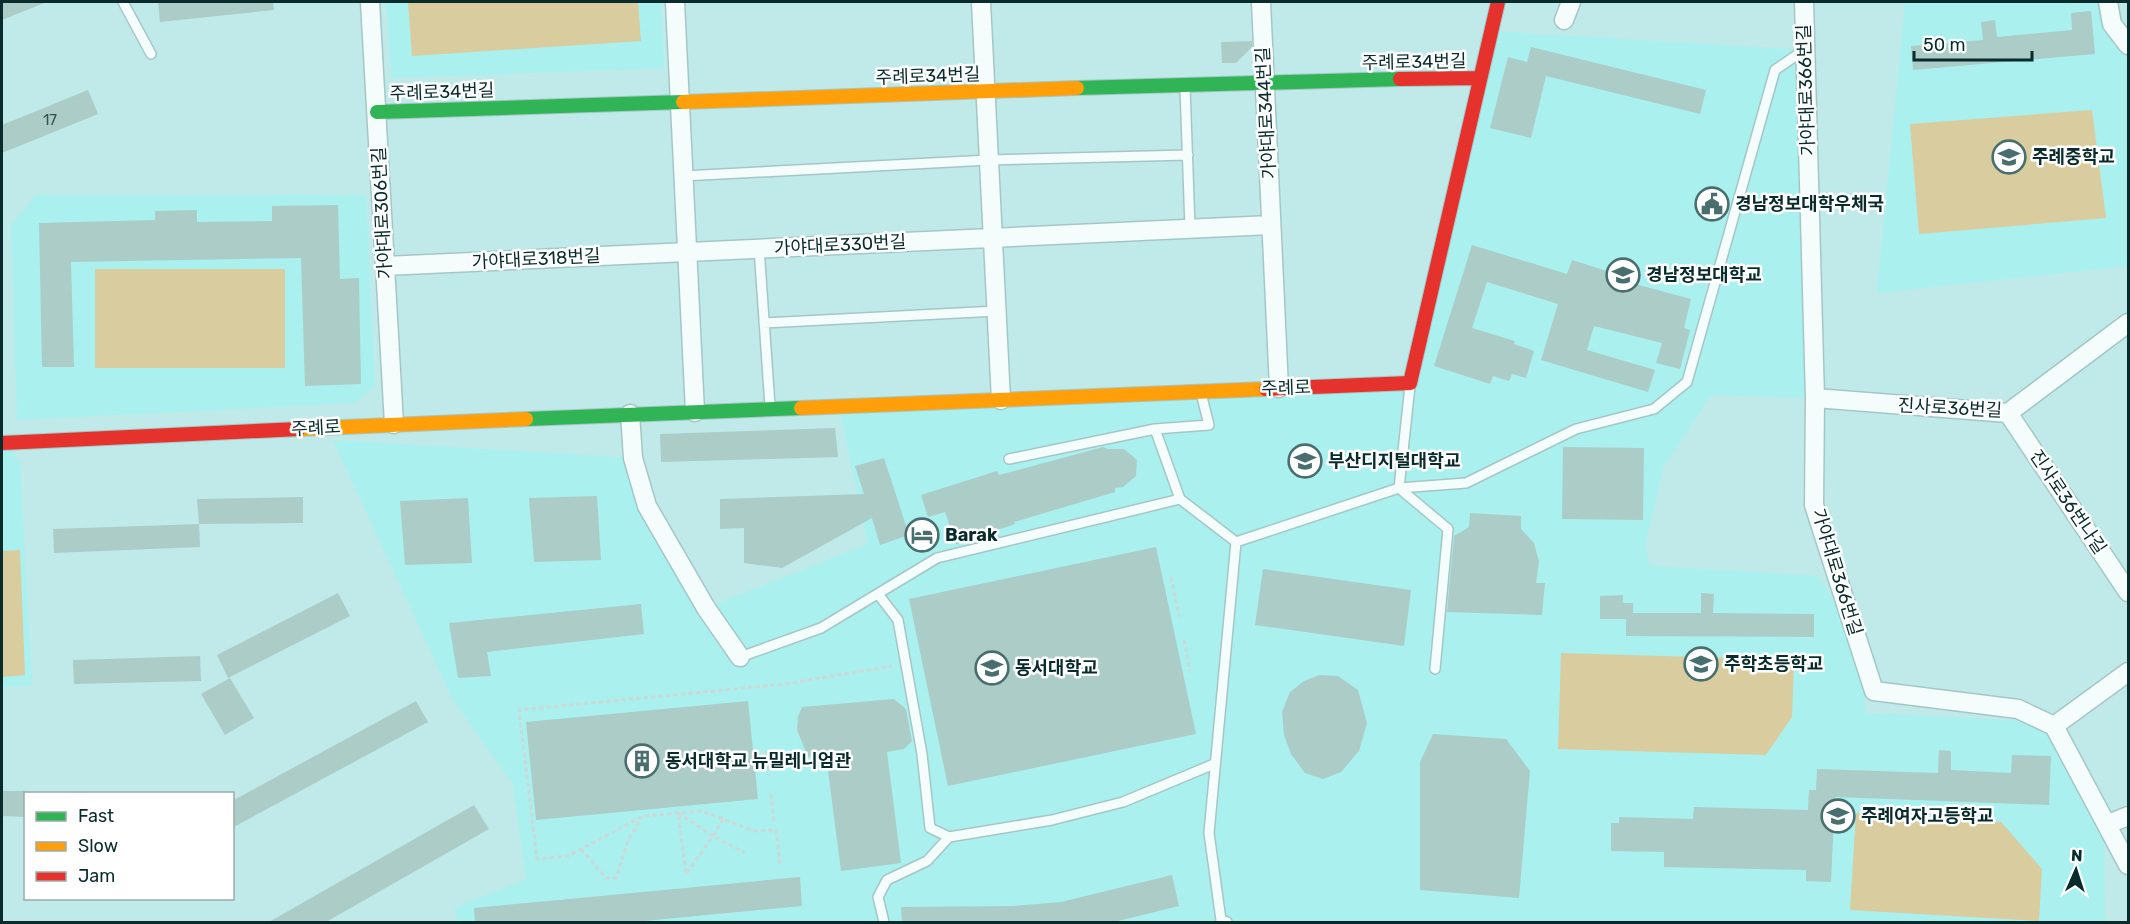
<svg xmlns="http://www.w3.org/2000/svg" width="2130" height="924" font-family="Rubik,'Noto Sans KR',sans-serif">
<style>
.built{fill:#aaf0ee}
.green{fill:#d9cc9e}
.building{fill:#acccc8}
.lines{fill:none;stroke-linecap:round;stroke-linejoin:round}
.lane-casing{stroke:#a4c7c6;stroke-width:12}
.street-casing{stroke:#a4c7c6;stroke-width:21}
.fast-casing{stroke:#a4c7c6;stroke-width:16}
.slow-casing{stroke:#a4c7c6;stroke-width:16}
.jam-casing{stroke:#a4c7c6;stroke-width:16}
.path{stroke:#cbd9d9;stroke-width:3;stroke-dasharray:4.5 3;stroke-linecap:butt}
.lane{stroke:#f5fcfc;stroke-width:9}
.street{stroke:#f5fcfc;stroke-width:18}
.fast{stroke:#30b455;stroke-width:14}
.slow{stroke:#ff9f0a;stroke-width:14}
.jam{stroke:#e5322d;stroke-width:14}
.labels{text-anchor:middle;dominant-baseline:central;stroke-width:5;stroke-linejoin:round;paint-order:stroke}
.number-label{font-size:15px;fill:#325352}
.street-label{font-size:18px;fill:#092b2b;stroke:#fff}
.poi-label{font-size:18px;font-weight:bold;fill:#092b2b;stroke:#fff;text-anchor:start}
</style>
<rect width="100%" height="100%" fill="#bfeae9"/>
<path class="built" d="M386 2H661L664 68 392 78Z
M1905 2H2099L2105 28 2128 48V266L1877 293Z
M1491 31 1804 50 1815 398 1711 395 1663 468 1645 546 1650 566 1818 576 1838 607 1864 690 1865 713 2027 721 2055 741 2104 839 2105 922H458L454 908 526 879 513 785 452 698 333 440 633 458 706 608 868 544 839 406 1410 383Z
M36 195H366L375 386 354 403 17 420 11 225Z
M10 447 20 463 32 685 2 687V448Z"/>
<path class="green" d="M408 2H638L641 41 412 56Z
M2092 110 2106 218 1919 234 1910 124Z
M95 269H285V368H95Z
M20 550 25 675 2 677V551Z
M1561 653 1794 660 1792 717 1766 755 1558 749Z
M1856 813 2001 822 2042 869 2039 921 1850 910Z"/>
<path class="building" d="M2 2H47L2 20Z
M158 2H273L274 10 160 22Z
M2091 11 2095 54 1913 70 1911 46 1983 40 1981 22 1995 20 1997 37 2072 30 2071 13Z
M1252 41V47L1236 63H1222L1221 42Z
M1531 47 1706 90 1700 114 1546 76 1531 138 1490 128 1508 57 1527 62Z
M88 90 98 114 2 153V125Z
M338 205 340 279 359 278 361 384 305 386 301 258 71 262 74 367H42L39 223 155 220V211L197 210V222L272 221V206Z
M1472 245 1567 274 1572 260 1610 272 1609 277 1691 299 1684 328 1690 330 1680 369 1656 363 1662 343 1594 326 1587 350 1655 370 1648 392 1541 360 1558 304 1487 282 1472 328 1515 341 1514 344 1534 351 1526 378 1512 374 1509 381 1493 376 1490 384 1434 366Z
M835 428 838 457 661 462 660 434Z
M1103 447 1108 449H1124L1137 460 1136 476 1123 487 1115 488V492L1014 522 1015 524 956 544 945 512 928 517 921 495 997 471 999 475Z
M1563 447 1644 448 1643 520 1562 519Z
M884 458 909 535 880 545 872 518 782 568 744 563V528L720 529V499L864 494 855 466Z
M597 496 601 560 534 562 529 498Z
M303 497V523L199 524 197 499Z
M468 498 472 563 405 565 400 501Z
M1470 513 1521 516V529L1534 543 1539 562 1536 583H1545L1542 615 1447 612 1454 536 1469 527Z
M199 524 200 547 54 553 53 529Z
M1156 547 1196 734 948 786 909 599Z
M1263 569 1411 590 1404 646 1255 625Z
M338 593 350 616 228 678 217 655Z
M1701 593 1714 594 1713 613 1814 614V637L1626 636V619H1600V596L1623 595V603H1633V613H1701Z
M641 604 644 634 487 652 491 676 458 678 449 623Z
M200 656 201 681 74 684 73 660Z
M1319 675 1338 676 1358 690 1367 723 1359 751 1341 772 1323 779 1305 773 1291 754 1284 735 1282 712 1290 692 1304 681Z
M230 678 254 718 225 735 201 694Z
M894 699 906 709 912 741 904 749 887 752 901 863 841 871 826 755 808 757 797 730 798 717 802 707Z
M416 701 428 722 232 828V801Z
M748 701 758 799 536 820 526 722Z
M1433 734 1506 739 1530 771 1519 898 1420 890V762Z
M1939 750 1951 751V770L2011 773 2012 755 2051 756 2049 805 1835 797 1831 882 1806 881V870L1664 867V852L1611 851V823H1619V817L1693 819 1694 807 1808 810 1809 790H1816L1817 769 1938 773Z
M2 791H26V817L2 816Z
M474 805 489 829 326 922H269Z
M1172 875 1179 906 1114 922H902L901 907 1013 906 1061 902Z
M800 877 802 906 634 922H475L474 908Z"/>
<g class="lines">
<g class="lane-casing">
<path id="lane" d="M123 2 151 54
M1185 87 1190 228
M683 176 989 160 1188 155
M759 248 770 406
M764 323 997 311
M1009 459 1155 429
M1399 488 1448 529 1435 669
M1399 488 1410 386
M1180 499 1155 429 1209 425 1201 393
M1236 542 1399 488 1466 483 1576 429 1654 409 1687 382 1775 70 1804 50
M878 594 898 620 922 754 930 828 949 837 927 861 887 880 878 897 884 922
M740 657 821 628 937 558 1180 499 1236 542 1209 833 1221 920 1227 922
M949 837 1052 820 1123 802 1214 764"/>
</g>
<g class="street-casing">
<path id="street" d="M370 2 394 424
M675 2 695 412
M981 2 1001 400
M1261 2 1279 388
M1804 2 1815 398 1814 505 1874 691 2018 709 2054 726 2128 865
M2108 2 2112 24 2128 45
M1564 20 1571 2
M385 266 1271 225
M1815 398 2008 413 2128 323
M2008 413 2128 592
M630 414 633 458 647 506 706 608 740 657
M2054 726 2128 672
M2108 824 2128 816"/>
</g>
<g class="fast-casing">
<path id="fast" d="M1077 88 1400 79
M377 112 683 102
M526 419 801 408"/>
</g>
<g class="slow-casing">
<path id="slow" d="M683 102 1077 88
M801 408 1266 389
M299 429 526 419"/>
</g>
<g class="jam-casing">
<path id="jam" d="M1400 79 1480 78
M1266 389 1410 383 1498 2
M2 443 299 429"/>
</g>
<path class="path" d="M1171 577 1179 617
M1184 640 1190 671
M766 751 769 776
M771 794 774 821
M678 813 713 836 686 874Z
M723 819 713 836 745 853
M581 849 606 878H616L628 840 642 817
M780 864 776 830 755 831 702 811 643 816 568 856 537 859 519 710 785 684 892 666"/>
<use href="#lane" class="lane"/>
<use href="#street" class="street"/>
<use href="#fast" class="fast"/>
<use href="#slow" class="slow"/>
<use href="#jam" class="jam"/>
</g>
<defs>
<g id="school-ring" transform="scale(1.725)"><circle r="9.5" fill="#fff" stroke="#496e6e" stroke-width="1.5"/><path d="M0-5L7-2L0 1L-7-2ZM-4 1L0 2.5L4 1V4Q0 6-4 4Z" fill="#496e6e"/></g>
<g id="civic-ring" transform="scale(1.725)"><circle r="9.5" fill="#fff" stroke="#496e6e" stroke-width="1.5"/><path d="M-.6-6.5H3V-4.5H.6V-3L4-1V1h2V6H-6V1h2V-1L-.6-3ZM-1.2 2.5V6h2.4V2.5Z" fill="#496e6e"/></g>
<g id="university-ring" transform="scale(1.725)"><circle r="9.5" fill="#fff" stroke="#496e6e" stroke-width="1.5"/><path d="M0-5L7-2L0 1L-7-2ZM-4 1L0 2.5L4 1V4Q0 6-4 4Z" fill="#496e6e"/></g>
<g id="hotel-ring" transform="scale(1.725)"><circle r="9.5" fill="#fff" stroke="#496e6e" stroke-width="1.5"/><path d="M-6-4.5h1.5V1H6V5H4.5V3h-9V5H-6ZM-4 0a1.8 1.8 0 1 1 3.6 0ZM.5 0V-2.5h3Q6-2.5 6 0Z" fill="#496e6e"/></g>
<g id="building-ring" transform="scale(1.725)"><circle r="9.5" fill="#fff" stroke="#496e6e" stroke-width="1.5"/><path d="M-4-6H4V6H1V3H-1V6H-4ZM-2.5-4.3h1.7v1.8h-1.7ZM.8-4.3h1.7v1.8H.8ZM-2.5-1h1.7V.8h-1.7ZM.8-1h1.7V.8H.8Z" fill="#496e6e"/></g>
</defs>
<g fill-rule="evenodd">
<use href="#school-ring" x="2009" y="157"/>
<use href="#civic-ring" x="1712" y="204"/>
<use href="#university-ring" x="1623" y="275"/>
<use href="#university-ring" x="1305" y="461"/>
<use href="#hotel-ring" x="922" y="535"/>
<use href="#school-ring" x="1701" y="664"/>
<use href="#university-ring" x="992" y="668"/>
<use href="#building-ring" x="642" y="761"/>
<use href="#school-ring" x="1838" y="816"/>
</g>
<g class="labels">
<g class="number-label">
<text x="50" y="120">17</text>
</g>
<g class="street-label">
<text transform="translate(1414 62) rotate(-1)">주례로34번길</text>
<text transform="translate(928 76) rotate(-2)">주례로34번길</text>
<text transform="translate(1806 90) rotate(-92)">가야대로366번길</text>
<text transform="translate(442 92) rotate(-2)">주례로34번길</text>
<text transform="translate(1266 113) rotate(-93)">가야대로344번길</text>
<text transform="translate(382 213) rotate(-93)">가야대로306번길</text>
<text transform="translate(840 245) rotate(-3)">가야대로330번길</text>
<text transform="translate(536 259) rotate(-3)">가야대로318번길</text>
<text transform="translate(1286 388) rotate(-2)">주례로</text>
<text transform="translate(1950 408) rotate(3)">진사로36번길</text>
<text transform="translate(316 428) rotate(-3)">주례로</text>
<text transform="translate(2068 502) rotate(56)">진사로36번나길</text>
<text transform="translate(1837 572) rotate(73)">가야대로366번길</text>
</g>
<g class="poi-label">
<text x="2032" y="157">주례중학교</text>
<text x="1735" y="204">경남정보대학우체국</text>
<text x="1646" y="275">경남정보대학교</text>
<text x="1328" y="461">부산디지털대학교</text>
<text x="945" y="535">Barak</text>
<text x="1724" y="664">주학초등학교</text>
<text x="1015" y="668">동서대학교</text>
<text x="665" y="761">동서대학교 뉴밀레니엄관</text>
<text x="1861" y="816">주례여자고등학교</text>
</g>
</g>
<rect width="2130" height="924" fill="none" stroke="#092b2b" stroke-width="6"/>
<rect x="24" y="792" width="210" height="108" fill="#ffffff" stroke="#9daaaa" stroke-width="1.5"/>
<rect x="36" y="812" width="30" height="9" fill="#30b455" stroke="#9daaaa" stroke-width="1.5"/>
<text x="78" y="822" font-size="18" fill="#092b2b">Fast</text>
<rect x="36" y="842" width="30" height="9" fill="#ff9f0a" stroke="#9daaaa" stroke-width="1.5"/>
<text x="78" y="852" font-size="18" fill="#092b2b">Slow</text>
<rect x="36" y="872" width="30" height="9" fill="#e5322d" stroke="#9daaaa" stroke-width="1.5"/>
<text x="78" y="882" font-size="18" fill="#092b2b">Jam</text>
<g transform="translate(2076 870) rotate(3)" stroke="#ffffff" stroke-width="4.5" paint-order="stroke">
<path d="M0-4.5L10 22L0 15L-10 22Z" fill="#092b2b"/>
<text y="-9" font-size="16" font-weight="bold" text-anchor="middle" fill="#092b2b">N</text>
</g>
<path d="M1914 51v9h118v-9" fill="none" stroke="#092b2b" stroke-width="3"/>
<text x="1923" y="51" font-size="18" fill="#092b2b" stroke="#ffffff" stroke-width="4.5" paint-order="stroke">50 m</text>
</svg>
